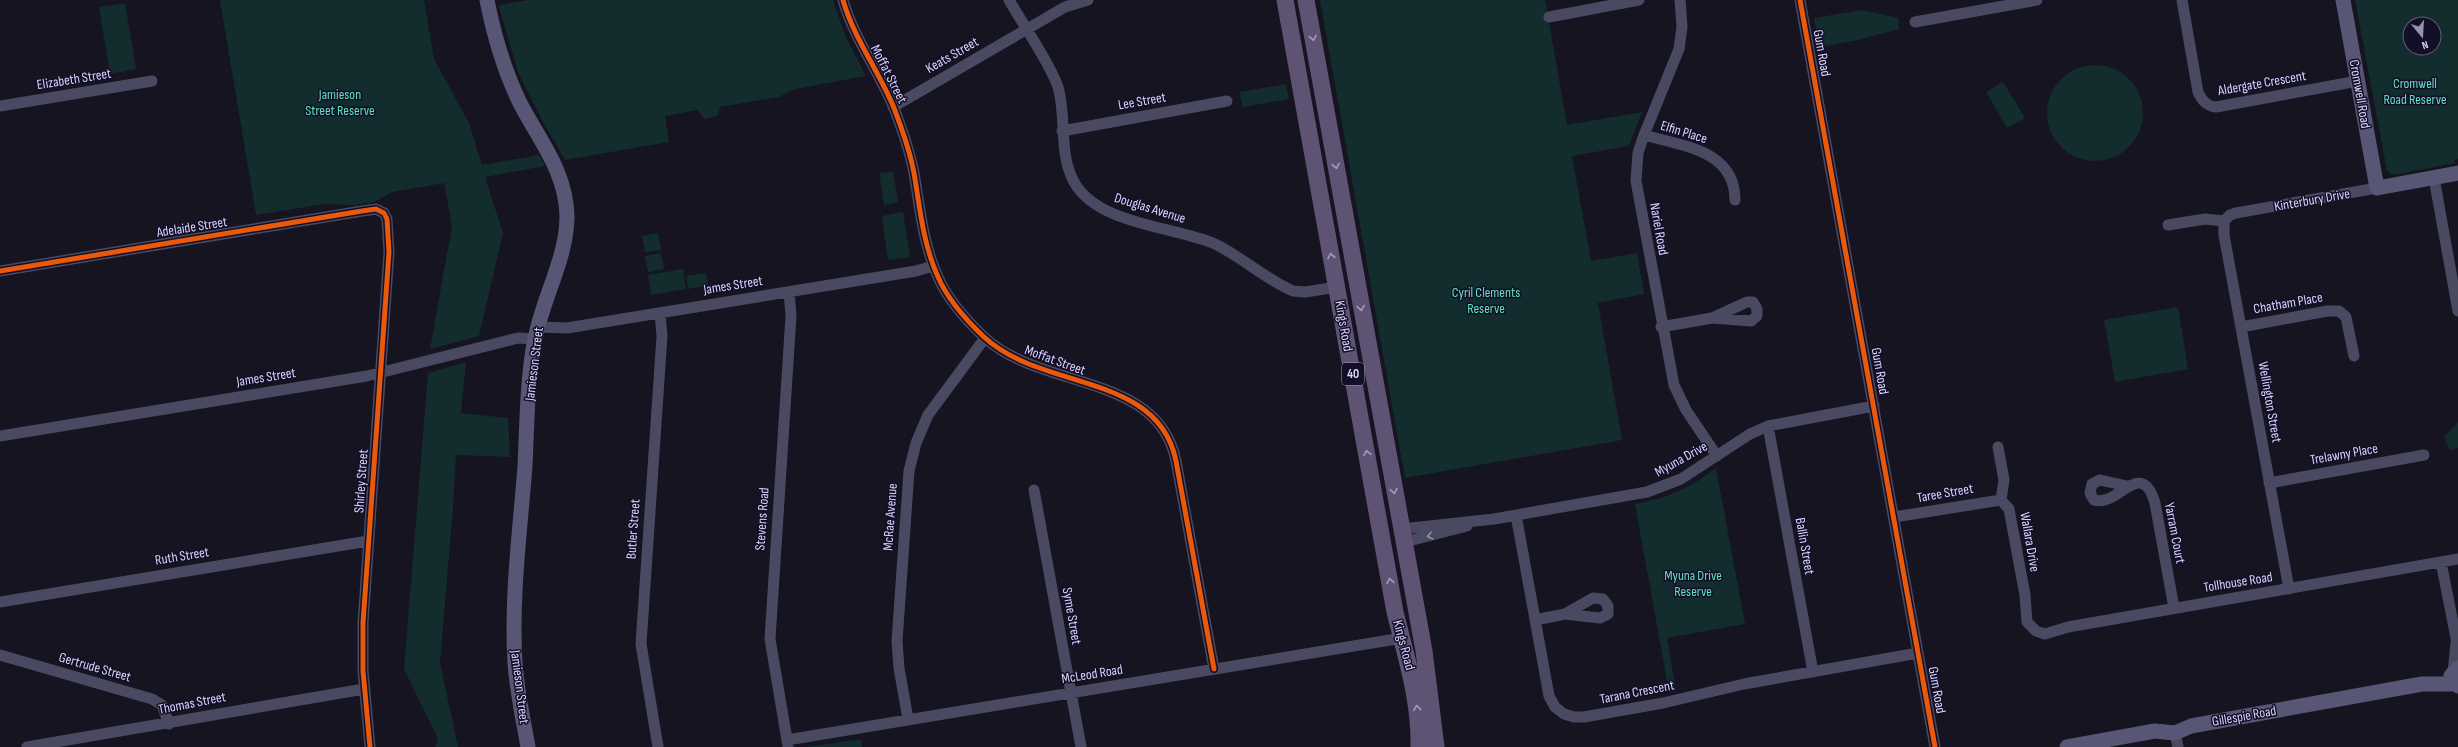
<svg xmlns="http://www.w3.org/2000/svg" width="2458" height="747" font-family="'Sofia Sans Condensed',sans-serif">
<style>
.green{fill:#132c2d;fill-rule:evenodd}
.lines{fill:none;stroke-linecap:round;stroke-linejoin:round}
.street{stroke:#4a4962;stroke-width:11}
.secondary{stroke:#575674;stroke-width:15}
.primary{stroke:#5e5373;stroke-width:17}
.cycleway-casing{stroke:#130f26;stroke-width:8}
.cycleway{stroke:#e8590c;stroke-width:5}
.oneway{stroke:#a29ac0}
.oneway2{stroke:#928eb0}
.labels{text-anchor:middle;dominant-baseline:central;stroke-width:3;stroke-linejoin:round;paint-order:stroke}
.shield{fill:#130f26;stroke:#9e99be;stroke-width:1}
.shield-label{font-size:13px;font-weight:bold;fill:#d9d4ff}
.street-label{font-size:14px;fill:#d9d4ff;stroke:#130f26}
.park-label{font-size:14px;fill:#5fe0c0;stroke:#130f26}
</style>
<rect width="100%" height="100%" fill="#161421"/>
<path class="green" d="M220 0H424L434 59 469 123 482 165 539 155 545 166 485 177 503 233 479 336 430 349 452 226 444 183 392 192 374 202 354 205 324 204 256 215Z
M528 0H833L845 35 866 76 795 89 779 97 720 107 718 116 705 119 697 110 665 116 669 142 565 160 543 122 518 72 499 7 500 5Z
M1320 0H1545L1567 125 1642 112 1629 146 1572 156 1591 261 1637 253 1644 294 1598 303 1622 440 1405 478Z
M2355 0H2458V159L2454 160 2455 163 2393 175 2387 171ZM2410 24H2434V48H2410Z
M125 3 136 69 110 74 99 7Z
M1862 10 1898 18 1899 29 1858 40 1819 47 1814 18Z
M2047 113a48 48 0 1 1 96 0a48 48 0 1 1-96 0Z
M2003 82 2025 118 2007 128 1986 92Z
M1286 84 1289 99 1243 107 1239 92Z
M893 171 898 202 884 205 879 173Z
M903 212 910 257 888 260 882 216Z
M658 233 661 250 645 252 642 236Z
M661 253 664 269 648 272 645 256Z
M683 269 686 289 651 295 648 275Z
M706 273 708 285 688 289 686 276Z
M2178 307 2188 369 2115 382 2104 320Z
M466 362 461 413 508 418 510 457 456 455 453 508 440 663 458 747H435L438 739 404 669 428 373Z
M2458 422V448L2450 450 2444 437Z
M1716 468 1745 624 1667 638 1676 690 1669 692 1635 504C1666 499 1692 487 1716 468Z
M861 739 862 747H807Z"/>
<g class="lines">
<path class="street" d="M843 0C854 39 879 71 894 108 902 129 910 151 914 173 920 208 923 244 938 277 948 300 966 320 984 337 1042 391 1158 372 1176 461L1214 669
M1009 0C1022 23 1050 63 1058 87 1067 118 1058 152 1074 182 1098 225 1173 226 1215 244 1242 257 1265 279 1293 291L1305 292 1337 287
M1680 0 1682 27 1679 49 1644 135 1638 153 1636 181 1674 385 1686 410 1717 456
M1800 0 1935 747
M2182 0 2198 92C2202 100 2206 106 2216 107L2358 81
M1549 17 1639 0
M1915 22 2037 0
M0 106 152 81
M893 107 1065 7 1088 0
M1062 131 1227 101
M1644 135C1682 146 1735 150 1735 200
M2434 178 2458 311
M2224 221V235L2289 589
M2168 225 2205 219 2224 221 2230 215 2236 213 2377 188
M0 271 362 211 376 209 384 213 387 219 389 252 363 623V671L370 747
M538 327 567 328 916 271 933 266
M1661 327 1712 318 1747 302H1753L1757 309V316L1751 321 1712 318
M2241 327 2327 311H2339L2346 317 2354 356
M1768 426 1813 672
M0 436 367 376 518 338 535 339
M1998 447 2004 480 2001 500 2009 509 2025 595 2027 622 2036 631 2045 634 2068 627 2458 559
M2269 483 2424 455
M2127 486 2100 480 2092 484 2090 493 2094 500C2118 508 2141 456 2155 503L2174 608
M1034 490 1081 747
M1516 515 1549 696 1555 707 1564 714 1574 717H1584L1663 703 1744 684 1918 653
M1894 517 2001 500
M1402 529 1494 519 1647 492 1681 479 1750 434 1768 426 1874 406
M1405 542 1467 526
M2441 562 2458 648
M0 602 368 541
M1535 620 1565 614 1600 618 1608 614V606L1603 599 1593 598 1565 614
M0 655 152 699 162 705 169 724
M2453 672 2456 643
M908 719 899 668 897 641 909 471 916 443 928 415 985 338
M2175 733 2178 747
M787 740 1402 638
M788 746 770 639 791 316 789 292
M27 747 364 689
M658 747 641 644 662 336 660 313"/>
<path class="secondary" d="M487 0C494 36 504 70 520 103 539 140 566 171 567 216 567 258 543 297 535 339 527 378 527 426 525 466 520 531 511 598 515 663 517 691 523 719 528 747
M2343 0 2377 188 2458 173
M2458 668 2451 676 2453 682 2458 686
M2067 747 2155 731 2175 733 2191 726 2422 684H2455"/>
<path class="primary" d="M1285 0 1395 612C1406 657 1420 700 1419 747
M1306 0 1424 651 1436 747"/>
<g class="cycleway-casing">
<path id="cycleway" d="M843 0C854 39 879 71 894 108 902 129 910 151 914 173 920 208 923 244 938 277 948 300 966 320 984 337 1042 391 1158 372 1176 461L1214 669
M1800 0 1935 747
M0 271 362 211 376 209 384 213 387 219 389 252 363 623V671L370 747"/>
</g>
<use href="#cycleway" class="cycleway"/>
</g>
<defs><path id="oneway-chevron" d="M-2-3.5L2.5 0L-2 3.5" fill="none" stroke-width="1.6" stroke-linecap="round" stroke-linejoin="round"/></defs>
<g class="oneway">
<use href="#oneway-chevron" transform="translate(1313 38) rotate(79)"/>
<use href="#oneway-chevron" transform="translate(1336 166) rotate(80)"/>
<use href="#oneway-chevron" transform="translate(1331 256) rotate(-100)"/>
<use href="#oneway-chevron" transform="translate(1361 308) rotate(80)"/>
<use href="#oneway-chevron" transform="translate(1367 453) rotate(-100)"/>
<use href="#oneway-chevron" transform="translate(1394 491) rotate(79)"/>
<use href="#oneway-chevron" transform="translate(1390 581) rotate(-100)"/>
<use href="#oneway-chevron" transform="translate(1417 708) rotate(-96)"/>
</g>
<use class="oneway2" href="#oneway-chevron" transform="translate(1430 536) rotate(166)"/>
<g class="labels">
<rect class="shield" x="1342" y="363" width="22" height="22" rx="3"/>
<g class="shield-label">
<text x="1353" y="374">40</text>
</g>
<g class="street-label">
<text transform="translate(1822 53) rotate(80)">Gum Road</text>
<text transform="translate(952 55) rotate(-30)">Keats Street</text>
<text transform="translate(889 74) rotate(63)">Moffat Street</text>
<text transform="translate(74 79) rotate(-9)">Elizabeth Street</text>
<text transform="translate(2262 83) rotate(-10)">Aldergate Crescent</text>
<text transform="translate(2360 94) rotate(80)">Cromwell Road</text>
<text transform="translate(1142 101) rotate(-10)">Lee Street</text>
<text transform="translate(1684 132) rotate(17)">Elfin Place</text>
<text transform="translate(2312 200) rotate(-10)">Kinterbury Drive</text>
<text transform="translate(1150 208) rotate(17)">Douglas Avenue</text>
<text transform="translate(192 227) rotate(-9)">Adelaide Street</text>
<text transform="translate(1659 229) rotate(80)">Nariel Road</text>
<text transform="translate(733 285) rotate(-9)">James Street</text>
<text transform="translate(2288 303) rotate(-10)">Chatham Place</text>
<text transform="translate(1344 326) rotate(80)">Kings Road</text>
<text transform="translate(1055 360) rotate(20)">Moffat Street</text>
<text transform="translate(534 364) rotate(-83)">Jamieson Street</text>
<text transform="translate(1880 371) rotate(80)">Gum Road</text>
<text transform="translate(266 377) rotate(-9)">James Street</text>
<text transform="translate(2270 402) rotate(80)">Wellington Street</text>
<text transform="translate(2344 454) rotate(-10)">Trelawny Place</text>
<text transform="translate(1681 459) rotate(-29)">Myuna Drive</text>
<text transform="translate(361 481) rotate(-86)">Shirley Street</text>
<text transform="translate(1945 493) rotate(-10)">Taree Street</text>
<text transform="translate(890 517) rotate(-86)">McRae Avenue</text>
<text transform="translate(762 519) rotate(-86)">Stevens Road</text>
<text transform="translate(633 529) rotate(-86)">Butler Street</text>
<text transform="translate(2175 533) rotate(79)">Yarram Court</text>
<text transform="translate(2030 542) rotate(80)">Wallara Drive</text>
<text transform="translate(1805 546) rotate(80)">Ballin Street</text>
<text transform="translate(182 556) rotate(-9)">Ruth Street</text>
<text transform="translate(2238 582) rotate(-9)">Tollhouse Road</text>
<text transform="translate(1072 616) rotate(80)">Syme Street</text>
<text transform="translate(1404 645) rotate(75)">Kings Road</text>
<text transform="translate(95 667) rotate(16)">Gertrude Street</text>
<text transform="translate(1092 674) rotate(-9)">McLeod Road</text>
<text transform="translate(520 687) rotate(83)">Jamieson Street</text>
<text transform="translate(1937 690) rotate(80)">Gum Road</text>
<text transform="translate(1637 692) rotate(-11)">Tarana Crescent</text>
<text transform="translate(192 703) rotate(-11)">Thomas Street</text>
<text transform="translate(2244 716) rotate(-10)">Gillespie Road</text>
</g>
<g class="park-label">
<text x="2415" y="83">Cromwell<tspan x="2415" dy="16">Road Reserve</tspan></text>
<text x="340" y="94">Jamieson<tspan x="340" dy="16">Street Reserve</tspan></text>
<text x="1486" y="292">Cyril Clements<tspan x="1486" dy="16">Reserve</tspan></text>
<text x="1693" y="575">Myuna Drive<tspan x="1693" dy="16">Reserve</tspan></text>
</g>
</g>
<g transform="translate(2422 36) rotate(162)"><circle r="19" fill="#130f26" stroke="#625e7d"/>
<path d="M0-3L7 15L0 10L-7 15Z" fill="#9591b1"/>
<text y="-6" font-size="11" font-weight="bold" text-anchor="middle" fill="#d9d4ff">N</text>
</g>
</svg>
